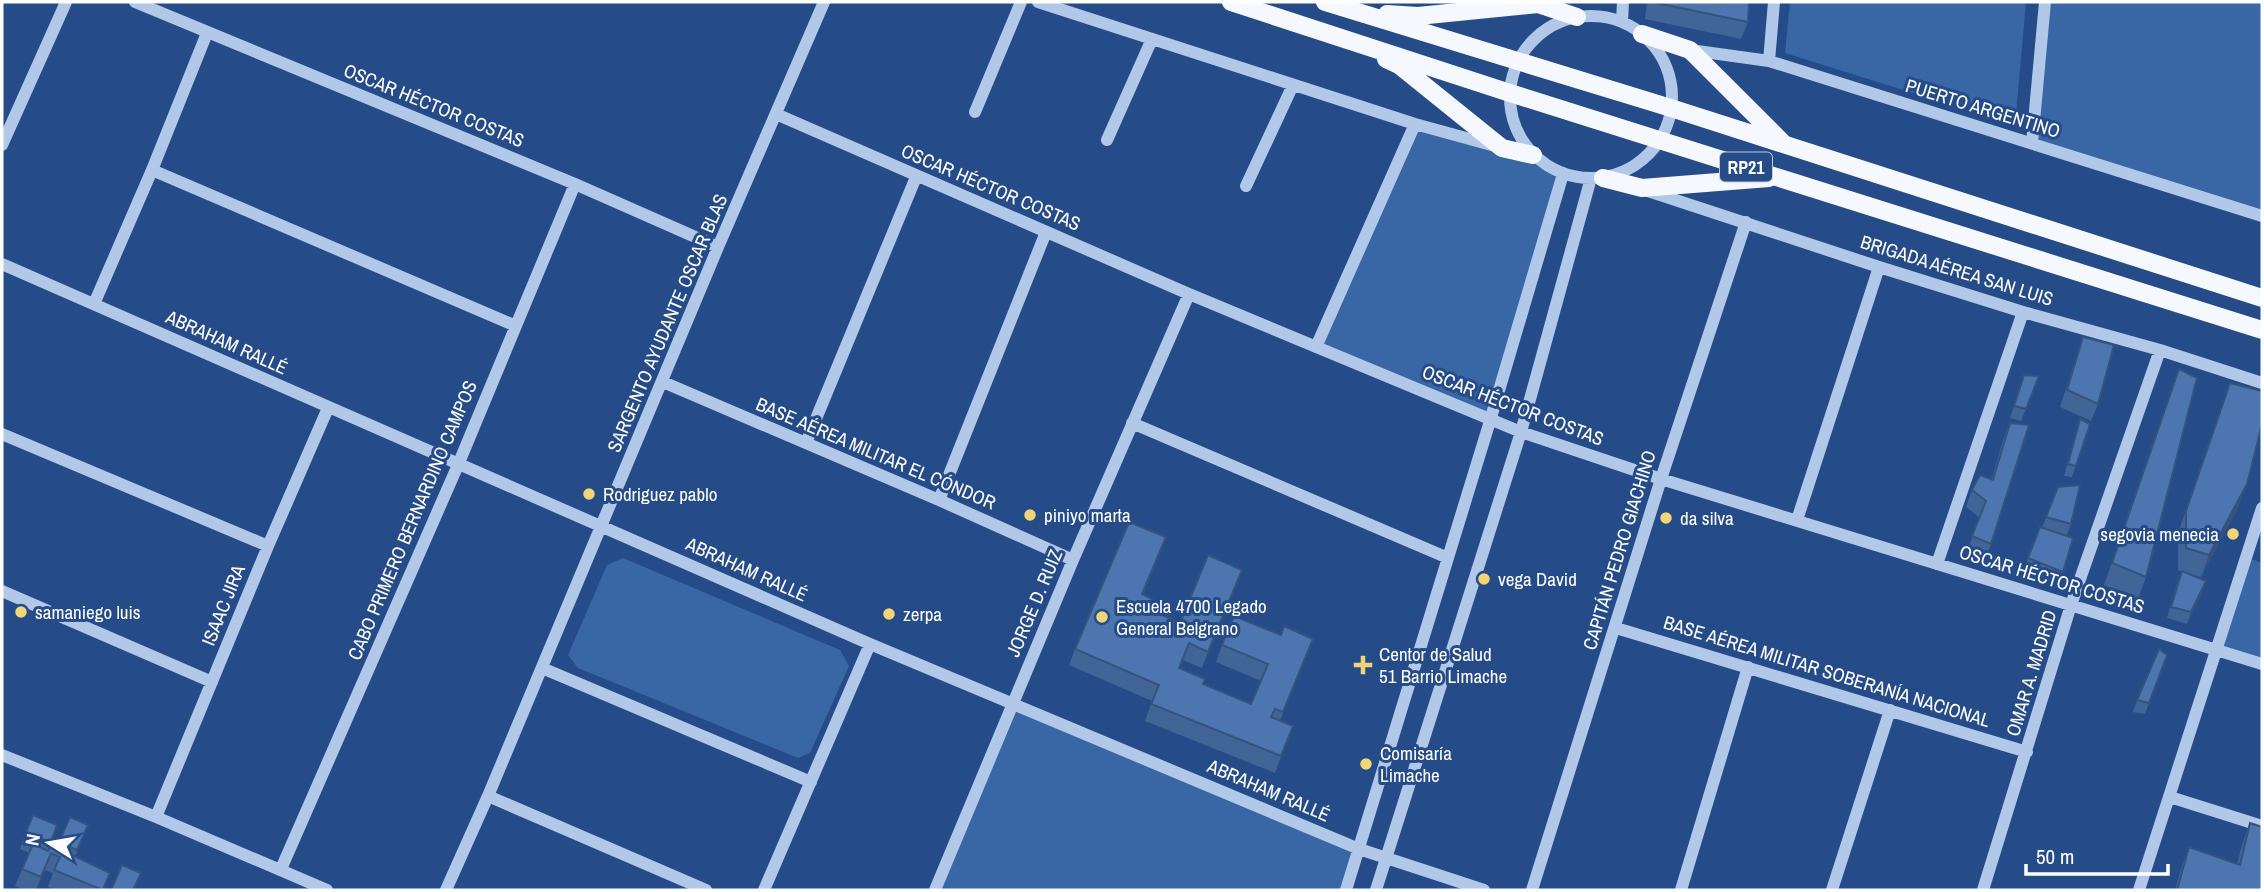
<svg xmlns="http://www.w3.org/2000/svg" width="2264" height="892" font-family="'Archivo Narrow',sans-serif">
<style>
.green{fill:#3966a5}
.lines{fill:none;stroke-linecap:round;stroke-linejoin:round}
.minor{stroke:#b2c8e9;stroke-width:12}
.major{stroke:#f5f8fe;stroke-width:18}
.wall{fill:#426597}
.shaded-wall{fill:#36537b}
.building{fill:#4d76b0;stroke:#36537b;stroke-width:2}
.poi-dot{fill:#f3d476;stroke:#254c89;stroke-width:2.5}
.labels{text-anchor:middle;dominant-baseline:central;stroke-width:6;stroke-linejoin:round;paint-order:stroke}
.shield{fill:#254c89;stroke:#bec9dc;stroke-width:2}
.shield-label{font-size:18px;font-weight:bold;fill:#fff}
.street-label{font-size:19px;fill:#fff;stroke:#254c89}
.poi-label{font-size:19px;fill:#fff;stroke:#254c89;text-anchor:start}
</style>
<rect width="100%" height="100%" fill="#254c89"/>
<path class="green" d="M1790 2H2026L2015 125 1785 53Z
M2047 2H2262V215L2034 141Z
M1415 125 1532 157 1561 175 1488 420 1319 346Z
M623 558 840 650 849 666 810 753 798 758 578 668 568 655 607 565Z
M2248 558 2262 563V660L2221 646Z
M1014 703 1355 851 1342 890H936Z"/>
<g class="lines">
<path class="minor" d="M135 2 575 184 718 247
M1038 2 1415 124 1495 146
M1510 97a81 81 0 1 1 162 0a81 81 0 1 1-162 0Z
M1622 22 1623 2
M1690 50 1769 61 2262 216
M1769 61 1774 2
M975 112 1021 2
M776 114 1189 294 1521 432 1661 479 2262 664
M1107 140 1152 39
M2032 143 2045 2
M2 145 66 2
M152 170 516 326
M1246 186 1293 85
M1648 191 1879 267 2023 312 2160 350 2262 383
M2 264 870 644 1359 849 1484 890
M94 304 152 170 207 33
M1316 347 1415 124
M663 382 939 500 1073 560
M1132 423 1448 558
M2 434 268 546
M806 443 916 177
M939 500 1046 232
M1797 520 1879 267
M1937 564 2023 312
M2 591 212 682
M1616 628 2027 752
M542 668 811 782
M2 755 156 817 327 890
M488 796 706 890
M2170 797 2262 826
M156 817 268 546 328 408
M281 869 458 465 575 184
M446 890 488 796 718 247 824 2
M764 890 870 644
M935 890 1073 560 1189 294
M1346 890 1490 421 1563 174
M1376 890 1521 432 1591 178
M1532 890 1661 479 1746 222
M1681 890 1748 667
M1832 890 1890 710
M1983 890 2071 605 2160 350
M2139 890 2262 508"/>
<path class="major" d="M1231 2 1510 93 2262 330
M1325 2 1671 108 2262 298
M1387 14 1418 16 1538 4 1577 17
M1642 34 1690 50 1783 143
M1386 59 1399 65 1502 148 1533 155
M1603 178 1642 188 1769 178"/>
</g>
<path class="wall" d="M1647 2H1749L1748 22 1741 39 1645 19Z
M2083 337 2098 404 2091 421 2060 407Z
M2024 375 2039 376 2021 421 2010 418Z
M2230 383 2239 506 2201 577 2187 573 2206 581 2187 624 2167 618 2181 571 2178 570V533Z
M2171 391 2146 577 2138 599 2104 585Z
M2080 419 2090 424 2072 477 2064 476Z
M2010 423 1991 544 1985 561 1966 553 1980 518 1966 507 1972 490 1992 479 2003 440Z
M2058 487 2071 524 2067 535 2063 572 2059 584 2024 569 2040 527 2042 528Z
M1166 537 1143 595 1149 609 1180 623 1242 570 1202 668 1183 660 1180 668 1203 685 1251 704 1261 681 1216 662 1222 645 1307 655 1280 721 1293 726 1275 773 1145 721 1152 701 1069 665 1075 649Z
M2167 655 2145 714 2133 712 2137 700Z
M2250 823 2262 890H2175L2181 869 2189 847 2237 864 2242 845Z
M57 825 52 839 59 842 82 841 75 857 110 873 105 887 111 890 141 873 134 890H56L48 887 53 873 45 870 36 890H25L15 886 29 853 20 849 26 832Z"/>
<path class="shaded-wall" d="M2247 484 2239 506 2201 577 2209 555Z
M1166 537 1160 554 1136 611 1142 594Z
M1242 570 1236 587 1202 668 1208 652Z
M2206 581 2202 593 2187 624 2191 612Z
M1313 639 1307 655 1277 729 1283 712Z
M51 853 45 870 36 890 41 877Z"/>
<path class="building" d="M1652 2H1749L1748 22Z
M2083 337 2114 345 2098 404 2067 390Z
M2179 369 2197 378 2146 577 2112 563Z
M2024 375 2039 376 2026 409 2014 406Z
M2230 383 2262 391V424L2247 484 2209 555 2186 548V511Z
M2080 419 2090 424 2076 466 2068 464Z
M2010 423 2029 425 1991 544 1972 536 1986 501 1972 490 1980 475 1993 480Z
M2080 485 2071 524 2046 517 2058 487Z
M1129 522 1166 537 1142 594 1152 599 1148 609 1180 623 1208 555 1242 570 1208 652 1189 643 1179 668 1205 679 1203 684 1251 704 1268 664 1222 645 1234 616 1281 635 1284 626 1313 639 1283 712 1275 709 1271 717 1293 726 1281 756 1151 704 1159 685 1075 649Z
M2040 527 2073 538 2063 572 2028 558Z
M2182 571 2206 581 2191 612 2171 607Z
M2159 649 2167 655 2149 703 2137 700Z
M33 815 57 825 52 839 59 842 70 817 88 825 77 850 70 847 68 853 110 873 104 887 111 890 122 865 141 873 133 890H103L54 870 60 857 51 853 41 877 22 869 33 844 48 851 52 843 26 832Z
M2250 823 2262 827V890H2177L2189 847 2240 865Z"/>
<g class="poi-dot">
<circle cx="589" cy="494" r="7"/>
<circle cx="1030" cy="515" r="7"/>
<circle cx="1666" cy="518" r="7"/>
<circle cx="2233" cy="534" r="7"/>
<circle cx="1484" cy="579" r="7"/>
<circle cx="21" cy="612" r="7"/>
<circle cx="889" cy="614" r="7"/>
<circle cx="1102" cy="617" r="7"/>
<path d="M1359.5 654.5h7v7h7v7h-7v7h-7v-7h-7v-7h7z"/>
<circle cx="1366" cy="764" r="7"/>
</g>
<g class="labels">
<rect class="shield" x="1720" y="152.5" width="52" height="29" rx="5"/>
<g class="shield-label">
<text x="1746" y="167">RP21</text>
</g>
<g class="street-label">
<text transform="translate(434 105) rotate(22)">OSCAR HÉCTOR COSTAS</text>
<text transform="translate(1983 108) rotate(17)">PUERTO ARGENTINO</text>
<text transform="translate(991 187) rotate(23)">OSCAR HÉCTOR COSTAS</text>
<text transform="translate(1957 270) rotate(17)">BRIGADA AÉREA SAN LUIS</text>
<text transform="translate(667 323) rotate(-67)">SARGENTO AYUDANTE OSCAR BLAS</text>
<text transform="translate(227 342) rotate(24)">ABRAHAM RALLÉ</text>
<text transform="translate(1513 405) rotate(21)">OSCAR HÉCTOR COSTAS</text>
<text transform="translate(876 453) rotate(23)">BASE AÉREA MILITAR EL CÓNDOR</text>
<text transform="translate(412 520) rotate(-67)">CABO PRIMERO BERNARDINO CAMPOS</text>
<text transform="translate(1619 550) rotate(-73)">CAPITÁN PEDRO GIACHINO</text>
<text transform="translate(747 569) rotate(24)">ABRAHAM RALLÉ</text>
<text transform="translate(2052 579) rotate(17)">OSCAR HÉCTOR COSTAS</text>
<text transform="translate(1034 603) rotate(-67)">JORGE D. RUIZ</text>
<text transform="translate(223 605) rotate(-68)">ISAAC JIRA</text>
<text transform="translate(1827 671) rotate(17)">BASE AÉREA MILITAR SOBERANÍA NACIONAL</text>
<text transform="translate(2031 673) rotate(-73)">OMAR A. MADRID</text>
<text transform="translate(1269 790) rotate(23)">ABRAHAM RALLÉ</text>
</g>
<g class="poi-label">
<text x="603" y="494">Rodriguez pablo</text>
<text x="1044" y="515">piniyo marta</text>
<text x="1680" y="518">da silva</text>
<text x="2219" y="534" text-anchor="end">segovia menecia</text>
<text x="1498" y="579">vega David</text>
<text x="1116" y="606">Escuela 4700 Legado<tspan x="1116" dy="22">General Belgrano</tspan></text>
<text x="35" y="612">samaniego luis</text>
<text x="903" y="614">zerpa</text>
<text x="1379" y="654">Centor de Salud<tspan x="1379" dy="22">51 Barrio Limache</tspan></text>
<text x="1380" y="753">Comisaría<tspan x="1380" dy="22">Limache</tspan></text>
</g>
</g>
<rect width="2264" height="892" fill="none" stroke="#ffffff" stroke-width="7"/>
<g transform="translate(49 843) rotate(281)" stroke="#254c89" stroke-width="5" paint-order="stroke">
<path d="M0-5L12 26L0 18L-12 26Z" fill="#ffffff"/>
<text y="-10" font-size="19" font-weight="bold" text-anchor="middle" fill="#ffffff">N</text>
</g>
<path d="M2026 864v10h142v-10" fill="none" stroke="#ffffff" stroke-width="3.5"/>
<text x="2036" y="864" font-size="21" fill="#ffffff" stroke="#254c89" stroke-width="5" paint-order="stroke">50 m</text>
</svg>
